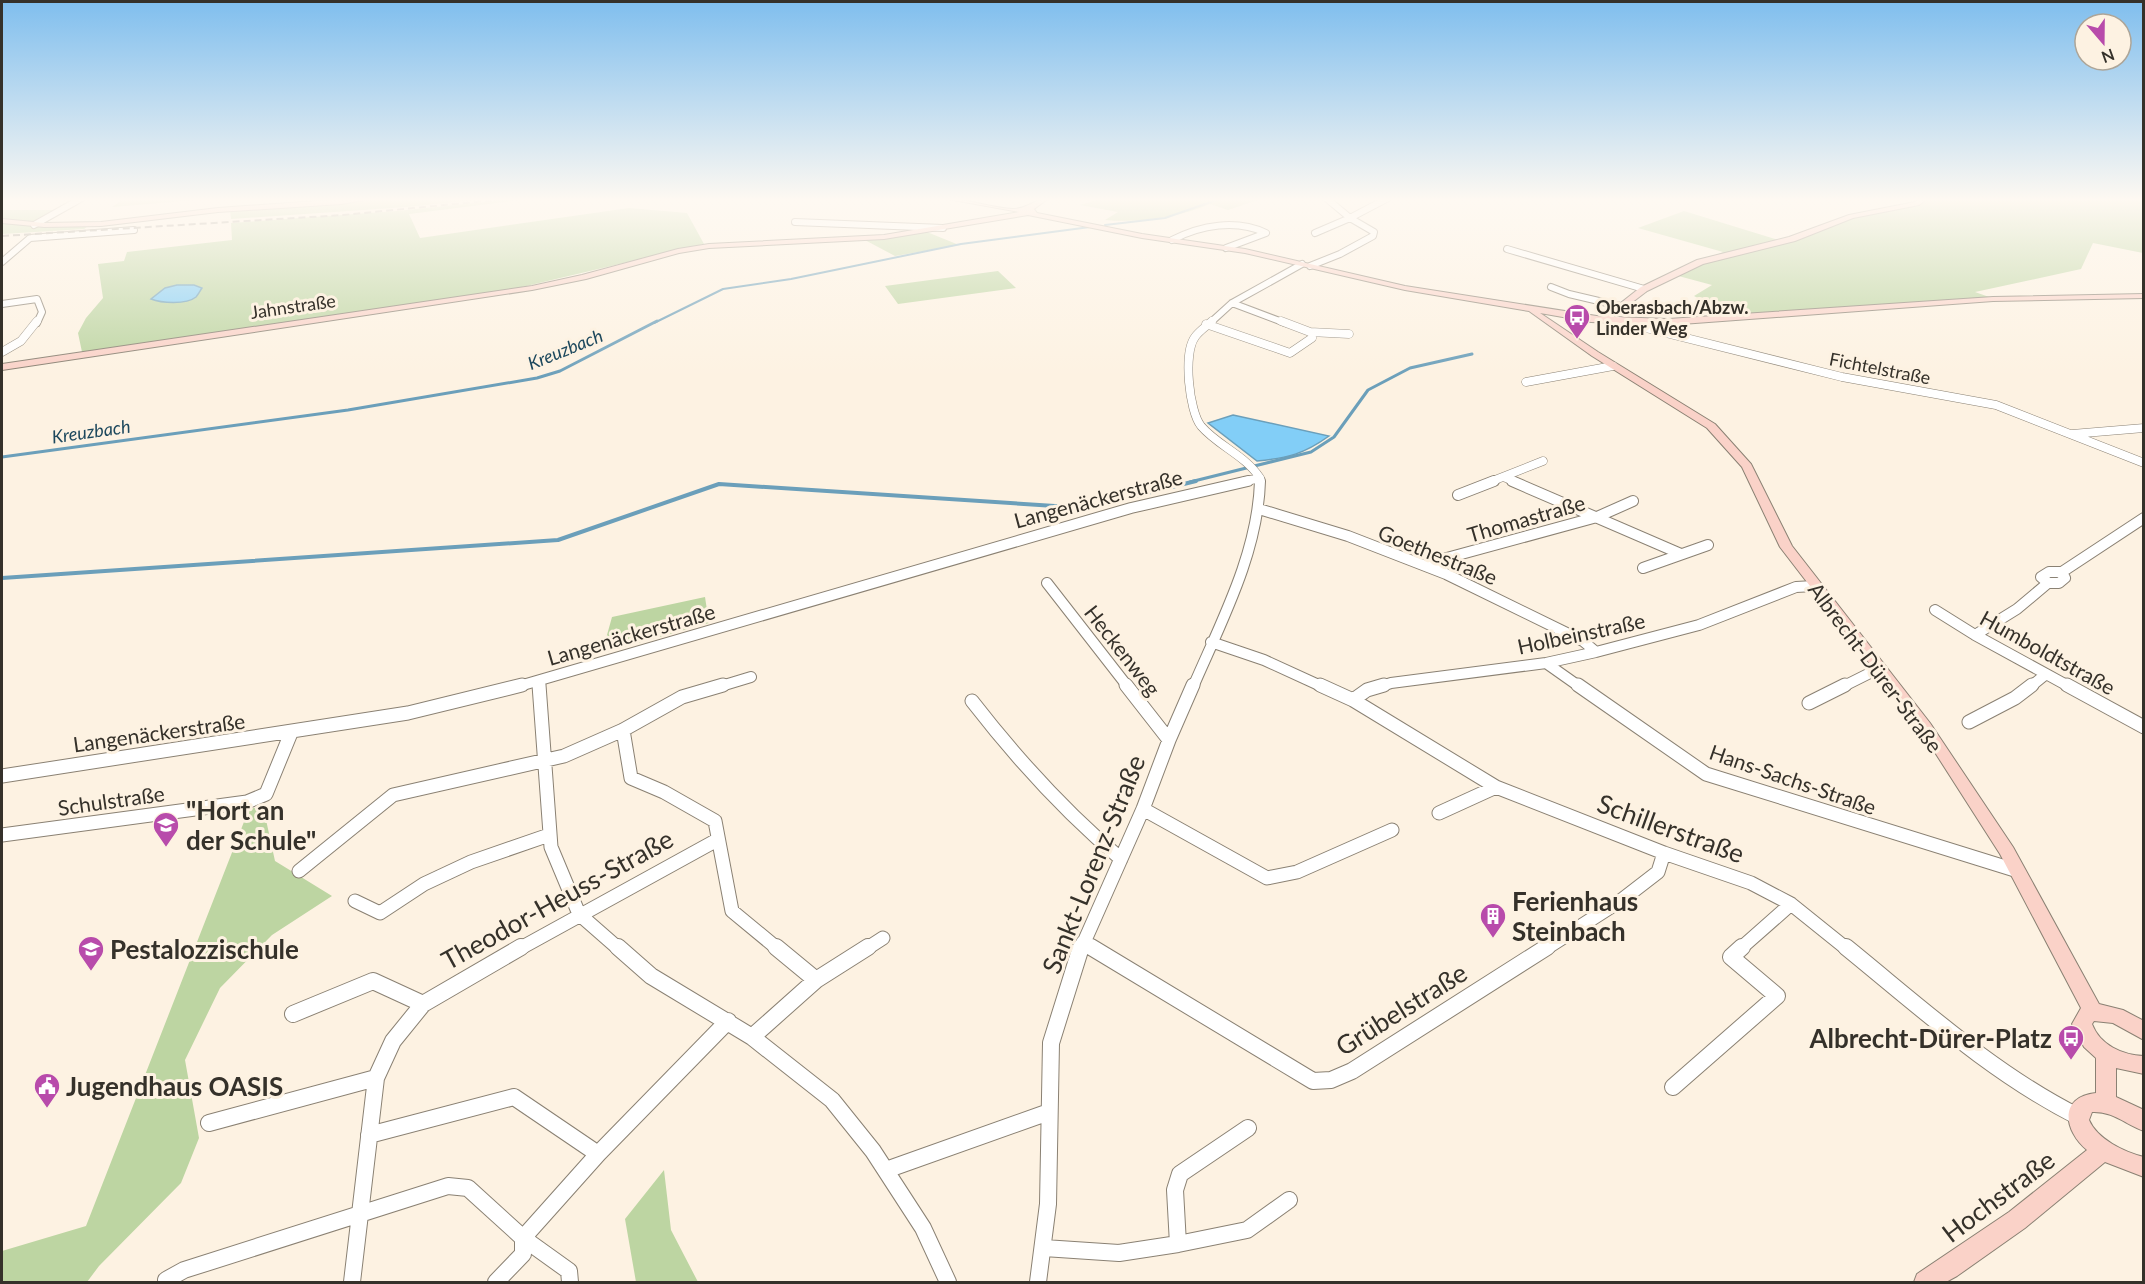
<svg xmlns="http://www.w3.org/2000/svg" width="2145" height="1284" font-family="Lato,sans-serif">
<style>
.green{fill:#bdd5a2}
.water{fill:#82cef7;stroke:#6b9fba;stroke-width:1.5}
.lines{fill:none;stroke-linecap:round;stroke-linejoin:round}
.stream-far2{stroke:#6b9fba;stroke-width:2}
.stream-far1{stroke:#6b9fba;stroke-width:3}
.stream{stroke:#6b9fba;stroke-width:4}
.street-far4-casing{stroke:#8a8173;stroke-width:8}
.street-far3-casing{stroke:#8a8173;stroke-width:9}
.street-far2-casing{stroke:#8a8173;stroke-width:12}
.street-far1-casing{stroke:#8a8173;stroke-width:15}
.street-casing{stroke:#8a8173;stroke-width:18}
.secondary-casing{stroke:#8a8173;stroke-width:2}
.street-far4{stroke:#fff;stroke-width:6}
.street-far3{stroke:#fff;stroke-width:8}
.street-far2{stroke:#fff;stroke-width:10}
.street-far1{stroke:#fff;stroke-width:13}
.street{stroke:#fff;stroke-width:16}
.secondary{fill:#fad2c8;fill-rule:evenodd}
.rail{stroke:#948d82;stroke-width:2;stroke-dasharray:7 4;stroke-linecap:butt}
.labels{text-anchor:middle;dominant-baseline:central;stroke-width:6;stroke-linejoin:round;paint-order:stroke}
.far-street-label{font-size:18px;fill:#35312a;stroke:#fdf2e2}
.far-poi-label{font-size:18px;font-weight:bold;fill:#35312a;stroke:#fdf2e2;text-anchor:start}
.far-water-label{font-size:18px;font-style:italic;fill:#1d485d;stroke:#fdf2e2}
.street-label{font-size:21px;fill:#35312a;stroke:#fdf2e2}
.near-poi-label{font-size:26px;font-weight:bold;fill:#35312a;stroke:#fdf2e2;text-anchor:start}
.near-street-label{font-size:26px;fill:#35312a;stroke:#fdf2e2}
</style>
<rect width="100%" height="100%" fill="#fdf2e2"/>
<path class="green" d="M125 198H220L112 207Z
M377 198H497L406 207 231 219 230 210 345 203Z
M521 198H536L409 214 420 238 629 208 687 213 704 244 518 288 82 352 78 333 86 318 103 298 98 264 124 261 127 252 232 240 231 223 397 211Z
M1102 198H1264L1228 210 1210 204C1177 218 1140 223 1105 220L1118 212 1080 205Z
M1925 198H2143V253L2093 243 2081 269 1975 292 1992 298 1735 317 1694 296 1712 285 1671 274 1723 252 1638 228 1684 211 1782 241 1854 216 1928 201Z
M2 210H60L32 224 41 227 88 226 84 229 2 234Z
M927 232 959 245 895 256 863 239Z
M998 271 1016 288 898 304 885 286Z
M705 597 709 623 602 653 612 617Z
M263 806 275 861 332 896 272 935 220 988 185 1060 199 1138 181 1183 99 1266 87 1282H2V1251L86 1226 249 809Z
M664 1170 671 1230 698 1282H636L625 1219Z"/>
<path class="water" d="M177 285H194L202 288C200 291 198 295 196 297 186 305 161 303 151 299L165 288Z
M1233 415 1329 436C1304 454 1288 458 1257 461L1208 423Z"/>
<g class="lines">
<path class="stream-far2" d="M1105 225 1165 218 1222 198
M654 323 723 289 791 279 961 244 1090 227"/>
<path class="stream-far1" d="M2 457 348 410 537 378 560 371 657 321
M1190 482 1311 452 1334 437 1368 390 1410 368 1472 354"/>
<path class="stream" d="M2 578 558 540 719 484 1086 508 1196 481"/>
<g class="street-far4-casing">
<path id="street-far4" d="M795 222 943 228
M34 225 82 198
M1315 233 1350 218 1326 198
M1172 240C1201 225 1236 219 1266 233L1226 248
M1507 249 1644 289
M2 262 30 238 134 230
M1310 266 1340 254 1373 236 1374 232 1350 218 1388 198
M1551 287 1569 294 1620 306
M1232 303 1285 323
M2 304 37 299 42 312 37 323
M1612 320 1625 323
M1210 323 1232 303 1302 264"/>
</g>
<g class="street-far3-casing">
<path id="street-far3" d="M1212 321C1207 326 1199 331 1195 337 1183 353 1189 411 1201 426 1218 446 1245 455 1260 478
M1281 321 1310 332 1349 334
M1618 321 1842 377 1996 405 2144 463
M1206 324 1290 353 1312 338
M2 352 21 341 37 321
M1526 382 1613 366
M2072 434 2144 428
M1506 478 1516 482
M1242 482 1260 478
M1260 482V478
M1490 482 1543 461"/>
</g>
<g class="street-far2-casing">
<path id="street-far2" d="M1512 481 1681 554
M1458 495 1494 481
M1259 509 1348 536 1446 574 1583 641 1596 652
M1428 567 1443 559 1597 517 1633 501
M1643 568 1708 545
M1047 583 1128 687
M2048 583H2059L2065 578 2062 572
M1935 610 1975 635 2070 687
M1975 635 2017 609 2048 583 2041 577 2049 572H2062L2144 518
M1211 642 1264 660 1323 687
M1546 663 1580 687
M539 681V687
M516 687 1131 508 1248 481
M718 687 751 677
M1193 687C1221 622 1258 553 1260 481
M1379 687 1391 683 1546 663 1596 652 1699 625 1796 587 1814 586
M1842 687 1880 668
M2030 687 2046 674"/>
</g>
<g class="street-far1-casing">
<path id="street-far1" d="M539 685 551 847 579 914 619 949
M1126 685 1169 740
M1320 685 1353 700 1496 787 1664 853 1751 883 1791 904 1847 949
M1578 685 1706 774 2018 871
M2067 685 2144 727
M1353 700 1367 690 1384 685
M972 701C1017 759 1065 812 1121 859
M1809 703 1845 685
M1969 722 2015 698 2032 685
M623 730 631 778 664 792 715 821 732 911 778 949
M2 776 408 713 522 685
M1143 809 1267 878 1297 872 1392 830
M1439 813 1496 787
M2 835 247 802 266 794 291 733
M299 871 393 795 564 756 623 730 682 697 723 685
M355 901 380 913 424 884 471 862 549 835
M1083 942 1094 949
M519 949 717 840
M866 949 883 938
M1081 949 1143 809 1169 740 1193 685
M1545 949 1623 899 1658 872 1664 853
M1740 949 1791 904"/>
</g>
<g class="street-casing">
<path id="street" d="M618 947 651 976 752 1037 832 1100 873 1151 923 1228 948 1282
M776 947 816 980
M1091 947 1313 1081 1331 1080 1352 1071 1547 947
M1846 947C1920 1007 1993 1074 2079 1117
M293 1014 373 981 423 1004
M752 1037 816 980 868 947
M1673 1087 1777 996 1731 957 1742 947
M209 1123 376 1078
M369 1135 514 1097 598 1154
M886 1170 1049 1112
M1178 1244 1175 1190 1180 1174 1248 1128
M1044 1248 1119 1253 1178 1244 1247 1230 1289 1200
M166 1280 184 1270 448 1186 468 1188 523 1238 569 1271 570 1282
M352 1282 376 1078 393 1041 423 1004 521 947
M496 1282 523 1254V1238L598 1154 728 1021
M1038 1282 1048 1204 1051 1043 1081 947"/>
</g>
<g class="secondary-casing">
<path id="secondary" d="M359 198H376L341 204 218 212 101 226 44 227 2 223V219L44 223 101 222 218 208Z
M942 198C966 198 989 208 1013 209 1028 209 1036 198 1049 198L1034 209 1037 213 1142 234 1245 249 1405 286 1603 317 1641 287 1697 260 1789 237 1849 215 1915 202 1921 198H1928L1919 205 1853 218 1795 241 1703 264 1647 291 1613 317 1668 319 1993 297 2144 294V298L1993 301 1668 325 1591 322 1540 313 1598 352 1715 424 1751 464 1792 546 1930 723 2013 847 2099 1004 2123 1010 2144 1021V1040L2113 1023 2094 1021 2092 1024C2100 1045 2122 1055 2144 1056V1074L2116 1068V1097L2144 1110V1131C2125 1124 2113 1111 2092 1112L2089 1120C2097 1139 2124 1152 2144 1157V1177L2105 1162 2025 1228 1957 1276 1946 1282H1914L1917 1274 2009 1212 2087 1150C2064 1131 2058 1097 2096 1093V1058L2084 1047 2072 1024 2081 1008 2000 854 1920 729 1780 547 1742 467 1707 428 1592 356 1529 311 1405 290 1245 253 1142 238 1028 215 884 239 709 248 679 253 586 279 532 290 2 370V364L532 286 582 275 678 249 709 244 884 235 1019 212Z"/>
</g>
<use href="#street-far4" class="street-far4"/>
<use href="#street-far3" class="street-far3"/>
<use href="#street-far2" class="street-far2"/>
<use href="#street-far1" class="street-far1"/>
<use href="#street" class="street"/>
<use href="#secondary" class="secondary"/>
<path class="rail" d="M2 236 343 215 514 198"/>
</g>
<linearGradient id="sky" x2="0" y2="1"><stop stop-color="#7fbeee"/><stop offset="0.53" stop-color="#fef9f2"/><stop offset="1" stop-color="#fef9f2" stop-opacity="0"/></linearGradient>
<rect width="2145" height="377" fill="url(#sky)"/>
<defs>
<g id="bus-pin" transform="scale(1.35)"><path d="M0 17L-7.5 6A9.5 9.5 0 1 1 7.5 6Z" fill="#b84bab" stroke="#fdf2e2"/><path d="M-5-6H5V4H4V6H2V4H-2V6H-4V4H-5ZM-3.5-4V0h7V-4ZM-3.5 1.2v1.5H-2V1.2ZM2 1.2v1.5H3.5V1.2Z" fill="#fff"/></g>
<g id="school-pin" transform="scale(1.35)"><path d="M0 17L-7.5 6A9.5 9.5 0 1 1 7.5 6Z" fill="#b84bab" stroke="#fdf2e2"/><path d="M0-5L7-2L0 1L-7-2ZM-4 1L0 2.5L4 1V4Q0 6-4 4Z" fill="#fff"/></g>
<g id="building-pin" transform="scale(1.35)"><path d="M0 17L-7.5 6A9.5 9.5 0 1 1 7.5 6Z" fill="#b84bab" stroke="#fdf2e2"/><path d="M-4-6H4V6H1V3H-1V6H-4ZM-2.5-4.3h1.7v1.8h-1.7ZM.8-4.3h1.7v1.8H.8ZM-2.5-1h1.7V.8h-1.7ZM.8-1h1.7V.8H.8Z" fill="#fff"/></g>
<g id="civic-pin" transform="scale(1.35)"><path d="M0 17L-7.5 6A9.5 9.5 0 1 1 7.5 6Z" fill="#b84bab" stroke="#fdf2e2"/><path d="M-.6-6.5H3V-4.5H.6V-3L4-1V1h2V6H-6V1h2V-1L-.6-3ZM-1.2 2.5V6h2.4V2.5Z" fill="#fff"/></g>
</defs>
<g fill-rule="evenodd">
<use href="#bus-pin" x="1577" y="317"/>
<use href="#school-pin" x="166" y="825"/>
<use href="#building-pin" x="1493" y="916"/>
<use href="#school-pin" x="91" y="949"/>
<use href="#bus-pin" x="2071" y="1038"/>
<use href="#civic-pin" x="47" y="1086"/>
</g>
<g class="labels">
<g class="far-street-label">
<text transform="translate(293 306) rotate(-8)">Jahnstraße</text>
<text transform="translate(1880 368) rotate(11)">Fichtelstraße</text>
</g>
<g class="far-poi-label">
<text x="1596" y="307">Oberasbach/Abzw.<tspan x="1596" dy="21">Linder Weg</tspan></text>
</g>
<g class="far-water-label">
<text transform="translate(565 349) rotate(-22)">Kreuzbach</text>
<text transform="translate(91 431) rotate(-8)">Kreuzbach</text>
</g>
<g class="street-label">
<text transform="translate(1098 498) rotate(-15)">Langenäckerstraße</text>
<text transform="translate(1526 518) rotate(-16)">Thomastraße</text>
<text transform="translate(1438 554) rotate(22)">Goethestraße</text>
<text transform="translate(1581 633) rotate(-12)">Holbeinstraße</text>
<text transform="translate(631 634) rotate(-16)">Langenäckerstraße</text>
<text transform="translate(1123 650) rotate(52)">Heckenweg</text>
<text transform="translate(2048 652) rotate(29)">Humboldtstraße</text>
<text transform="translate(1876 667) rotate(53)">Albrecht-Dürer-Straße</text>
<text transform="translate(159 732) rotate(-8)">Langenäckerstraße</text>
<text transform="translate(1793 779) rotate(19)">Hans-Sachs-Straße</text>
<text transform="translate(111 800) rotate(-8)">Schulstraße</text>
</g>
<g class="near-poi-label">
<text x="186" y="810">"Hort an<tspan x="186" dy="30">der Schule"</tspan></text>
<text x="1512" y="901">Ferienhaus<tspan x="1512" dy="30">Steinbach</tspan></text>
<text x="110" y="949">Pestalozzischule</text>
<text x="2052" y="1038" text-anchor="end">Albrecht-Dürer-Platz</text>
<text x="66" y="1086">Jugendhaus OASIS</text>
</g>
<g class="near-street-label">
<text transform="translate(1671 828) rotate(20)">Schillerstraße</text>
<text transform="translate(1093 864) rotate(-68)">Sankt-Lorenz-Straße</text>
<text transform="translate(557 899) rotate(-29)">Theodor-Heuss-Straße</text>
<text transform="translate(1401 1009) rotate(-32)">Grübelstraße</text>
<text transform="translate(1998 1196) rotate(-37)">Hochstraße</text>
</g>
</g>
<rect width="2145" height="1284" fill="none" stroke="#35312a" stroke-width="6"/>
<g transform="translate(2103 42) rotate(160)"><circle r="28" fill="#fdf2e2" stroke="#ada598" stroke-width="1.5"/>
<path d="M0-4.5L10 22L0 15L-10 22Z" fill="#b84bab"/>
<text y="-9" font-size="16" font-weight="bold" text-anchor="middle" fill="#35312a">N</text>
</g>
</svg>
